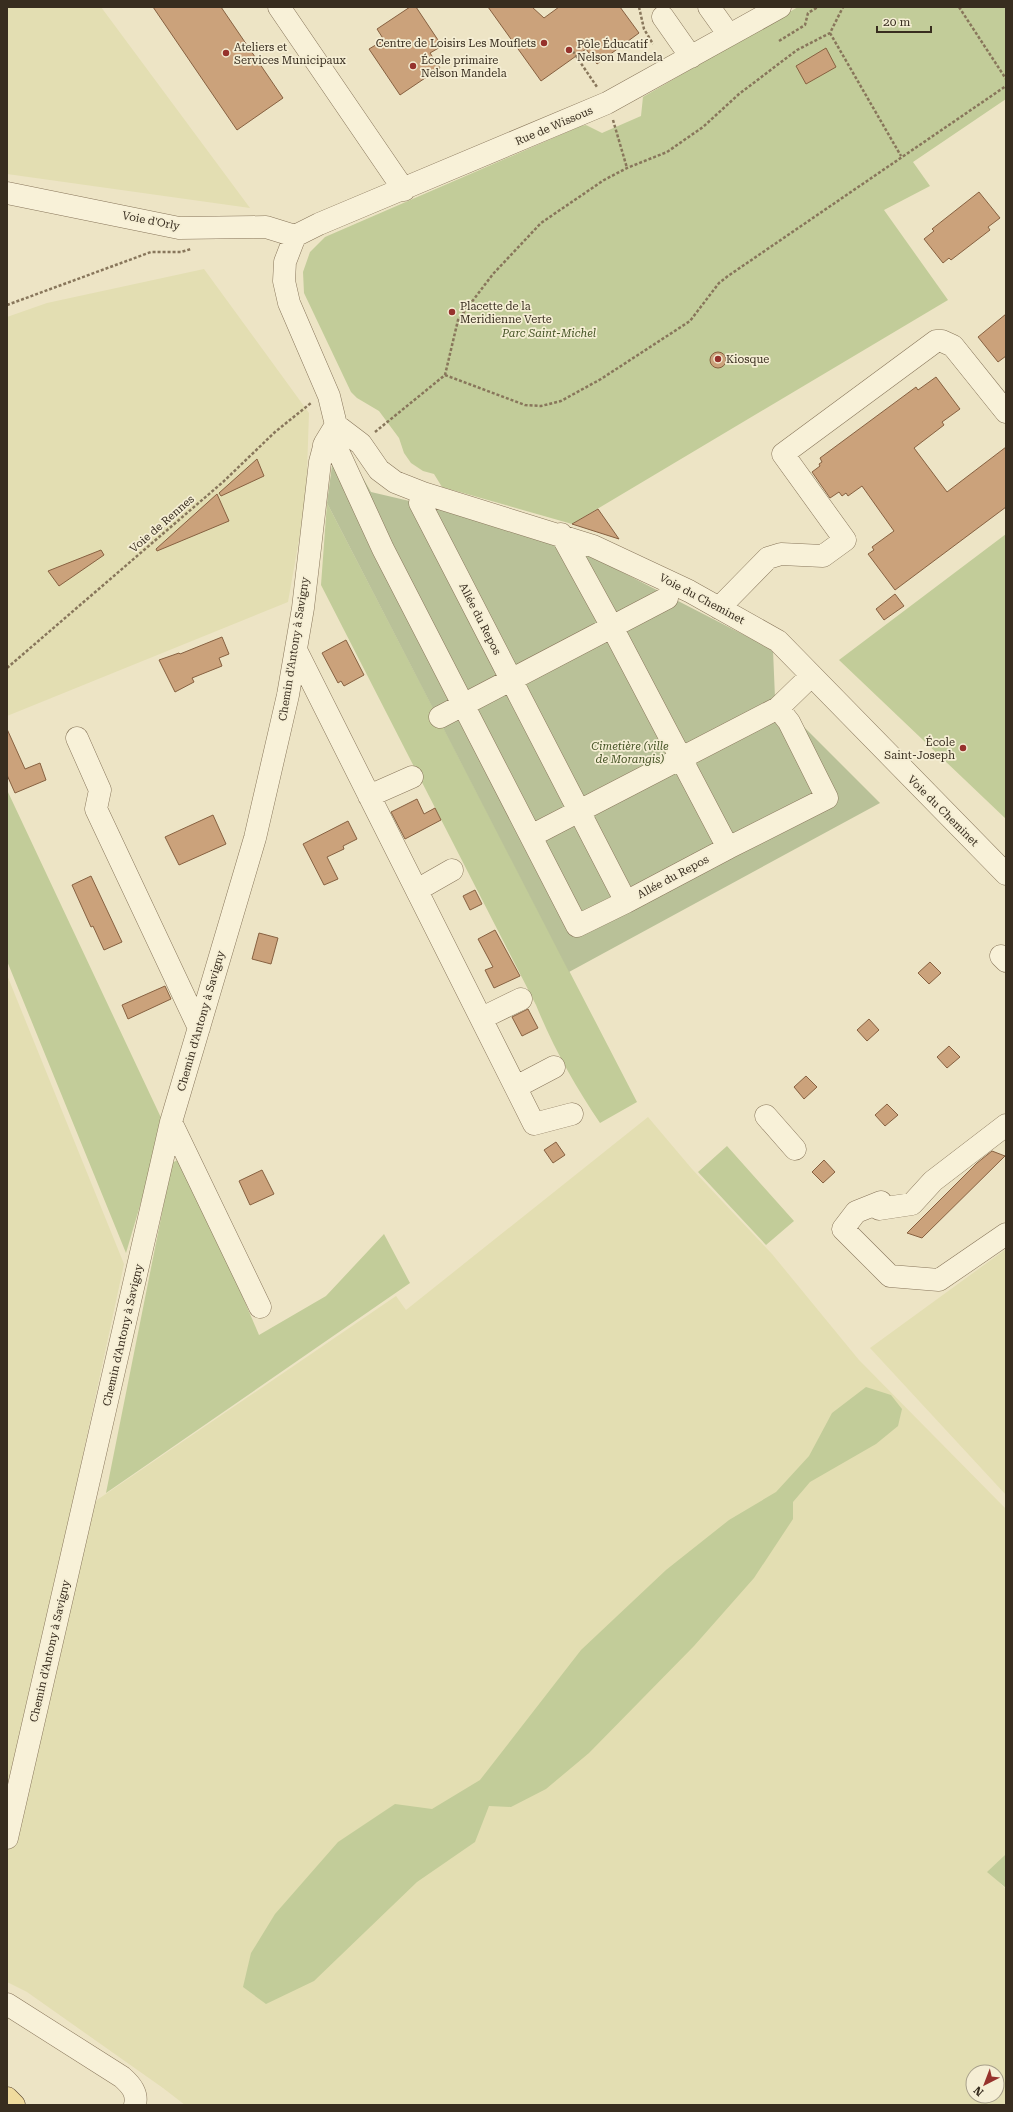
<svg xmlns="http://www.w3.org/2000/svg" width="1013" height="2112" font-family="'Roboto Serif',serif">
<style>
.farmland{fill:#e3deb2;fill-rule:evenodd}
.green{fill:#c2cc99}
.cemetery{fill:#b9c198}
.building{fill:#cba27b;stroke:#876141}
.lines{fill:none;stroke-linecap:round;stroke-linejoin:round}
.minor-casing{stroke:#88765b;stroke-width:23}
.major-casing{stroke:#56442f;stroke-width:23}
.path{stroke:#88765b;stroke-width:2.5;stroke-dasharray:3 2;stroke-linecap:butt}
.minor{stroke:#f8f1d8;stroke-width:22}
.major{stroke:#f0db9e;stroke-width:22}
.poi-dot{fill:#96322c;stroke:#f5eed4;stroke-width:1.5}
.labels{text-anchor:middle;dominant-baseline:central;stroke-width:3.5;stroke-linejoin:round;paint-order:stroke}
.poi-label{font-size:11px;fill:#382d1f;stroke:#f5eed4;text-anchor:start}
.street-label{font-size:11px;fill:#382d1f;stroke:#f5eed4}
.park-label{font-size:11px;font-style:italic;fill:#465426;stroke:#f5eed4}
</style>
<rect width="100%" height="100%" fill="#ede4c5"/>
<path class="farmland" d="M7 7H101L250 208 7 174Z
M204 269 309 413 306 500 288 602 7 716V317L47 303Z
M7 975 124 1264 65 1538 97 1500 396 1296 406 1310 648 1117 692 1169 772 1254 859 1360 1006 1509V1854L988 1872 1006 1889V2105H185L163 2088 27 1992 7 1982ZM973 2072H997V2096H973Z
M1006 1249V1495L870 1348Z"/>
<path class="green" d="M798 7H1006V99L913 162 930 186 884 210 948 300 572 524 442 487 434 474 423 471 411 463 404 453 399 438 379 411 357 398 351 392 304 293 303 272 310 252 325 237 581 126 586 125 602 133 641 116 643 97Z
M327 503 637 1102 600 1123C575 1086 553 1047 536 1005L321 585Z
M1006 534V819L839 660Z
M7 790 164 1124 126 1253 7 961Z
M727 1146 794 1221 766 1245 698 1172Z
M183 1157 259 1335 326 1296 384 1234 410 1283 106 1493 172 1163Z
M866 1387 891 1395 902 1409 898 1426 876 1444 810 1482 793 1502V1519L754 1578 694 1646 589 1753 546 1789 511 1807 489 1806 475 1842 417 1882 314 1981 266 2004 243 1987 251 1953 275 1914 338 1842 395 1804 432 1809 480 1780 581 1650 666 1570 729 1520 776 1492 809 1456 832 1413Z
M1006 1854V1888L987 1872Z"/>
<path class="cemetery" d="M349 454 371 492 435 507 581 551 773 650 775 698 880 803 569 972 327 503 333 458Z"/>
<path class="building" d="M153 7H221L283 98 237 130Z
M410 7H416L442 46 430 53 440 68 400 95 369 49 384 40 377 29Z
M488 7H532L544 18 559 7H620L639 33 597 64 586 49 541 81Z
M826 48 836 67 806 84 796 66Z
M979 192 1000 218 988 227 990 230 951 260 949 258 943 263 924 239 934 231 932 229Z
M1006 314V356L998 362 978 337Z
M710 360a8 8 0 1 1 16 0a8 8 0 1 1-16 0Z
M936 377 960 409 942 422 944 425 914 448 947 492 1006 447V507L895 590 868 554 874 550 872 547 894 531 862 486 848 496 846 493 842 496 839 492 830 498 812 472 820 466 819 464 822 462 820 458 916 387 918 390Z
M257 459 264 476 221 496 219 493Z
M217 494 229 521 157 551 156 549Z
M598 509 619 539 572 524Z
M101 550 104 555 59 586 48 571Z
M895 594 904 606 884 620 876 609Z
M222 637 229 654 219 658 222 666 192 678 194 682 175 692 159 660 179 653 180 654Z
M346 640 364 675 344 686 341 681 338 683 322 653Z
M7 729 25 769 40 763 46 780 15 793 7 775Z
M417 799 424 814 435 808 441 820 405 839 391 812Z
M213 815 226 844 179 865 165 837Z
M348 821 357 839 343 846 344 849 327 857 338 879 324 885 303 844Z
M91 876 122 942 104 950 93 926 91 927 72 885Z
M475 890 482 904 470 910 463 896Z
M495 930 520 976 494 988 485 970 493 967 478 939Z
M259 933 278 938 271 964 252 959Z
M930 962 941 973 929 984 918 973Z
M165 986 171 999 128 1019 122 1005Z
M528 1009 538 1028 522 1036 512 1017Z
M869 1019 879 1030 867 1041 857 1030Z
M949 1046 960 1057 947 1068 937 1057Z
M806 1076 817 1087 804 1099 794 1087Z
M887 1104 898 1115 885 1126 875 1115Z
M556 1142 565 1155 553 1163 544 1150Z
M992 1151 1005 1156 922 1238 907 1233 977 1163Z
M824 1160 835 1172 823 1183 812 1172Z
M262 1170 274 1194 250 1205 239 1181Z"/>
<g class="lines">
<g class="minor-casing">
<path id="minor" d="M279 7 404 190
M709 7 729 35
M663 17 691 57
M7 193 179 228 266 227 295 236
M336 425 361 444 379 470 395 482 423 493 593 546 689 591 778 641 1006 874
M324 445 338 451 383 549 577 926 626 902
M423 493 420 503 626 902 728 848 612 627 561 534
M719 608 768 558 781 554 823 556 845 540 783 454 936 341H942L953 346 1006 412
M296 650 534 1124 572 1114
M778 708 811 676
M440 717 667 598
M77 738 100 790 96 809 199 1028
M369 796 412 777
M531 836 778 708 789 722 827 798 728 848
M417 890 452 870
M1001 956 1006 961
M482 1018 521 999
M516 1087 554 1067
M766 1116 795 1149
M171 1122 260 1307
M881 1202 856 1212 843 1229 890 1276 939 1280 1006 1234
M879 1209 912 1204 933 1181 1006 1125
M7 1838 171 1122 255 838 288 695 303 608 320 462 325 443 336 425 329 396 289 303 284 281 285 262 295 236 319 224 607 103 780 7
M7 2004 122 2077C131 2085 138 2093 135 2105"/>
</g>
<g class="major-casing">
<path id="major" d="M7 2098 14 2105"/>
</g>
<path class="path" d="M639 7 644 29 653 44
M959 7 1006 79
M830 33 901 156
M779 41 805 25 808 13 818 7
M570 47 597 87
M613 120 627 168
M7 305 151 252H181L191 249
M445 375 525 405 541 406 561 401 601 379 690 321 719 283 728 276 1006 86
M375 432 445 375 458 320 493 274 541 223 604 180 627 168 667 152 703 127 739 94 797 50 830 33 843 7
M7 668 223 482 275 432 311 403"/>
<use href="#minor" class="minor"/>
<use href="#major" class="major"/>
</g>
<g class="poi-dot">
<circle cx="544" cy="43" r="4"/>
<circle cx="569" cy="50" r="4"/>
<circle cx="226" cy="53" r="4"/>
<circle cx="413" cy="66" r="4"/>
<circle cx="452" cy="312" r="4"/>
<circle cx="718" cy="359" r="4"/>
<circle cx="963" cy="748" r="4"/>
</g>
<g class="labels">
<g class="poi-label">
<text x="536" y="43" text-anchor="end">Centre de Loisirs Les Mouflets</text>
<text x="577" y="44">Pôle Éducatif<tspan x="577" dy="13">Nelson Mandela</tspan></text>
<text x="234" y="47">Ateliers et<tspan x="234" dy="13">Services Municipaux</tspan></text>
<text x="421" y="60">École primaire<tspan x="421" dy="13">Nelson Mandela</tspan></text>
<text x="460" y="306">Placette de la<tspan x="460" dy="13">Meridienne Verte</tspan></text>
<text x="726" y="359">Kiosque</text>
<text x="955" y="742" text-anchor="end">École<tspan x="955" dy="13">Saint-Joseph</tspan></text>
</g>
<g class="street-label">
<text transform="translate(554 126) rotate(-23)">Rue de Wissous</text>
<text transform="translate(151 221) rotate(11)">Voie d'Orly</text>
<text transform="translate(162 524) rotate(-41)">Voie de Rennes</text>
<text transform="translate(702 599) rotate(28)">Voie du Cheminet</text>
<text transform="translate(480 619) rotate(63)">Allée du Repos</text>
<text transform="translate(294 649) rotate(-81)">Chemin d'Antony à Savigny</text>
<text transform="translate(943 811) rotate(45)">Voie du Cheminet</text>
<text transform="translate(673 877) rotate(-28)">Allée du Repos</text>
<text transform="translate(201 1021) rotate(-74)">Chemin d'Antony à Savigny</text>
<text transform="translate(123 1335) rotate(-77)">Chemin d'Antony à Savigny</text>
<text transform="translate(50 1651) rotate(-77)">Chemin d'Antony à Savigny</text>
</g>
<g class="park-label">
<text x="549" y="333">Parc Saint-Michel</text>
<text x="630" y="746">Cimetière (ville<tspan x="630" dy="13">de Morangis)</tspan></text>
</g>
</g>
<rect width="1013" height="2112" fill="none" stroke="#382d1f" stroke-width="16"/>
<g transform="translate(985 2084) rotate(222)"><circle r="19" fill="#f5eed4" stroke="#a9a18c"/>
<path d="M0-3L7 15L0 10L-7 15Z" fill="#96322c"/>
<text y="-6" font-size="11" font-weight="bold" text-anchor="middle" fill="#382d1f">N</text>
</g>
<path d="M877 26v6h54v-6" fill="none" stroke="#382d1f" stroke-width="2"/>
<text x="883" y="26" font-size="12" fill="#382d1f" stroke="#f5eed4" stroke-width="3" paint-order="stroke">20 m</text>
</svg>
